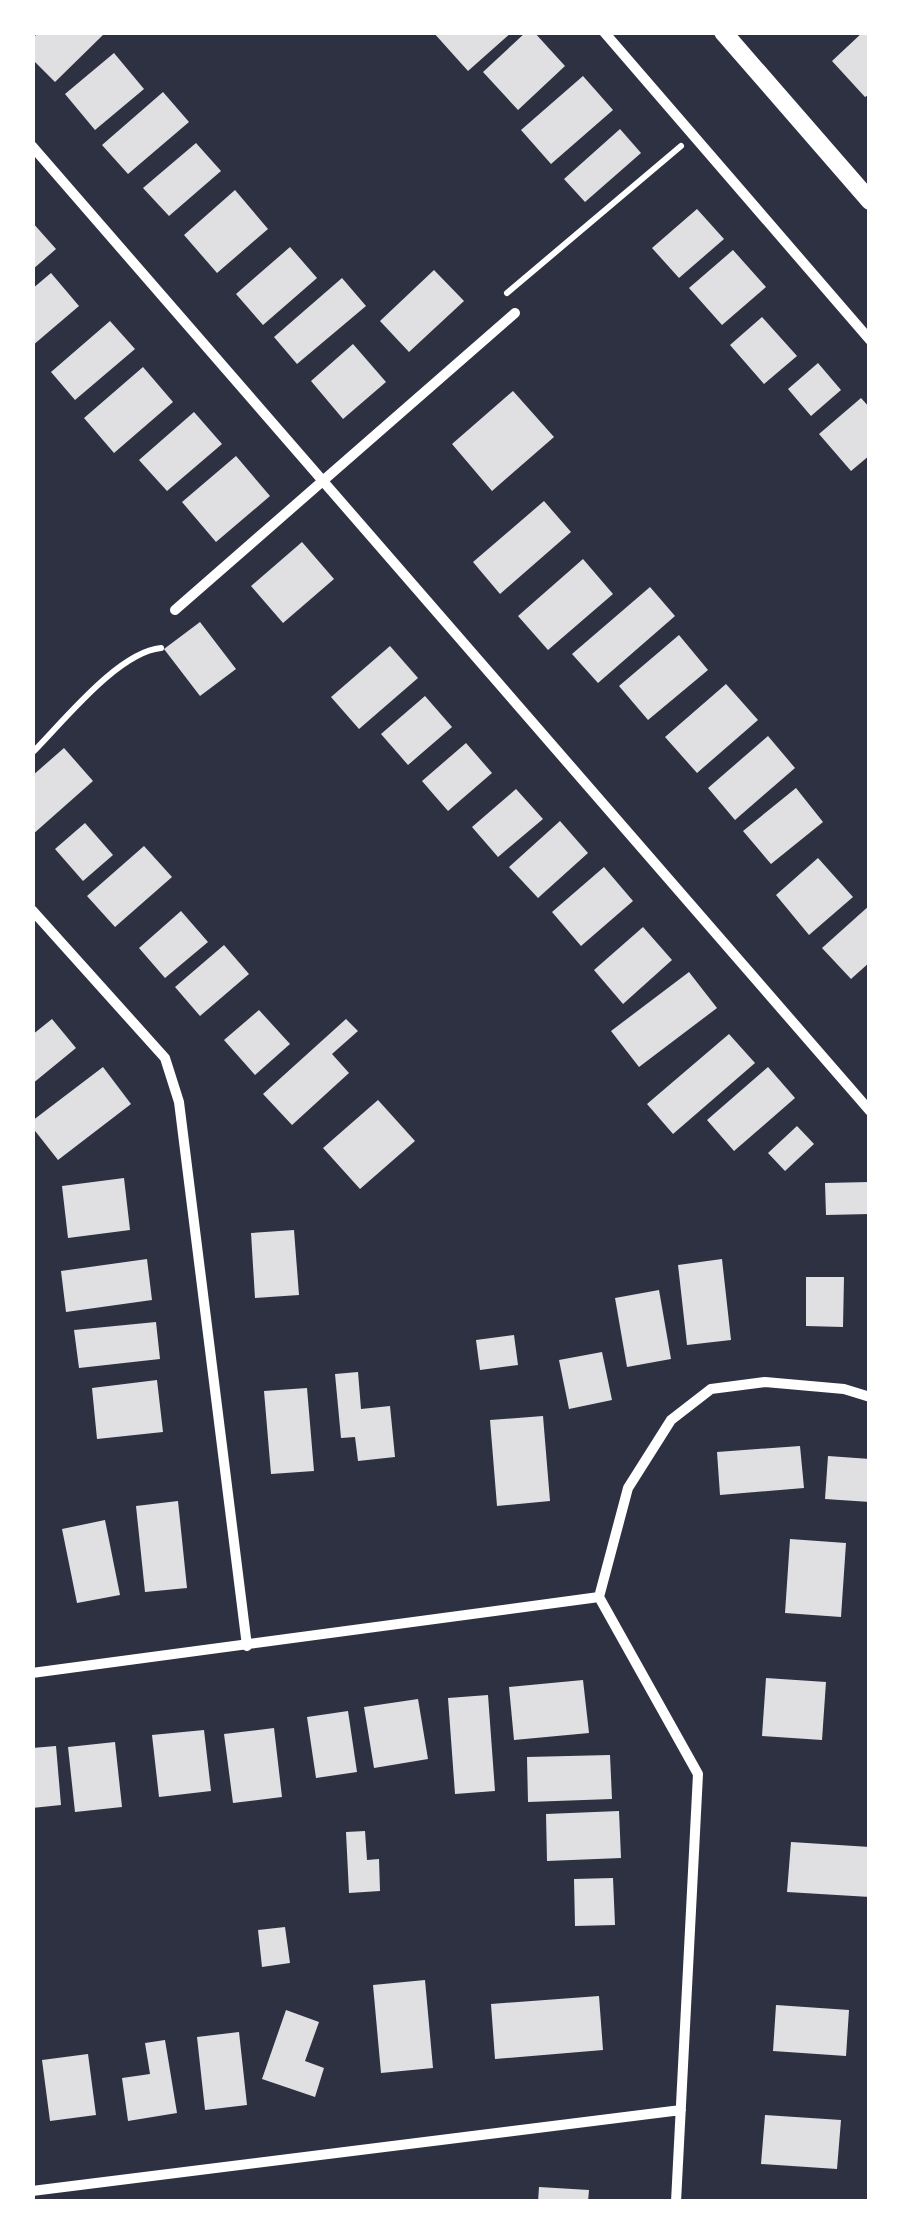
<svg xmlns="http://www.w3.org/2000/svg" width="902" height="2234" font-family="'Varela Round',sans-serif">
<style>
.building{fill:#e0e0e3}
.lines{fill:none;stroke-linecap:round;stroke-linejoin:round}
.path{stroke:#fff;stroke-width:6}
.minor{stroke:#fff;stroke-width:10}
.tertiary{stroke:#fff;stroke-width:18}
</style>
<rect width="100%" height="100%" fill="#2d3142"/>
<path class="building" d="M39 32H106L55 82 32 59V39Z
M433 32H512L468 71Z
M526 32H534L565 66 518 110 483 72Z
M863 32H870V94L865 97 832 61Z
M114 53 144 89 95 130 65 94Z
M583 76 613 110 551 164 521 130Z
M163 92 189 122 128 174 102 145Z
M620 129 641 153 585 202 564 179Z
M196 143 221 171 169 216 143 188Z
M235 190 268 229 217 273 184 235Z
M697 209 724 239 679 278 652 248Z
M32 222 56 249 32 270Z
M290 247 317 278 263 325 236 294Z
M733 250 766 287 722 325 689 288Z
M434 270 464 301 409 352 380 321Z
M51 273 79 306 32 346V289Z
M342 278 366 306 297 364 274 337Z
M762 317 797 356 764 384 730 345Z
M110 321 135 349 75 400 51 372Z
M353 344 386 382 343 419 311 381Z
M818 363 841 390 811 416 788 389Z
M143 367 173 402 114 453 84 418Z
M513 391 554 437 492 491 452 444Z
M861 398 870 408V455L851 471 819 434Z
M194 412 222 444 167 491 139 460Z
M236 456 270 496 216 542 182 502Z
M544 501 571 532 500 594 473 562Z
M302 542 334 579 283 623 251 586Z
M583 559 613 594 548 650 518 616Z
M650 587 675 616 598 683 572 654Z
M200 622 236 669 200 696 164 649Z
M679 635 708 670 648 720 619 686Z
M390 646 418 678 359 729 331 697Z
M726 684 758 720 697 773 665 737Z
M425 696 452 727 408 765 381 734Z
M768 736 795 768 735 820 708 788Z
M466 743 492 773 448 811 422 781Z
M64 748 93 781 32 835V776Z
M796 788 823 822 771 864 743 831Z
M516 789 543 819 498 857 472 827Z
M560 821 588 853 538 898 509 867Z
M85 823 113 855 83 881 55 849Z
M144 846 172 877 115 927 87 896Z
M818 858 853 897 809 935 776 895Z
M604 867 633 901 581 946 552 912Z
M870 905V962L851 979 822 948Z
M181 911 208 942 165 978 139 948Z
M643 927 672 960 623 1004 594 970Z
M224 945 249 974 200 1016 175 987Z
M689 972 717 1008 639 1067 611 1031Z
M259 1010 290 1044 255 1075 224 1040Z
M52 1019 76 1048 32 1084V1035Z
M346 1019 358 1031 332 1054 349 1073 292 1125 263 1094Z
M729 1034 755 1063 673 1134 647 1104Z
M103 1067 131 1104 58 1160 32 1127V1121Z
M768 1067 795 1098 734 1151 707 1120Z
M378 1100 415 1141 360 1189 323 1148Z
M797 1126 814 1144 785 1171 768 1153Z
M124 1178 130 1230 68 1238 62 1186Z
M869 1182 870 1214 826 1215 825 1183Z
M294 1230 299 1295 255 1298 251 1233Z
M147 1259 152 1300 66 1312 61 1271Z
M722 1259 731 1340 687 1345 678 1265Z
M806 1277H844L843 1327 806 1326Z
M659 1290 671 1359 627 1367 615 1298Z
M156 1322 160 1359 79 1368 74 1330Z
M514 1335 518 1365 480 1370 476 1340Z
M602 1352 612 1400 569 1409 559 1360Z
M358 1372 361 1409 390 1406 395 1457 358 1461 355 1437 341 1438 335 1374Z
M157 1380 163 1432 97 1439 92 1388Z
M307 1388 314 1471 271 1474 264 1391Z
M543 1416 550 1501 497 1506 490 1420Z
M800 1446 804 1488 720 1495 717 1452Z
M828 1456 870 1459V1502L825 1499Z
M178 1501 187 1588 145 1592 136 1506Z
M105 1520 120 1595 77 1603 62 1529Z
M790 1539 846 1543 841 1617 785 1613Z
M766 1678 826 1682 822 1740 762 1736Z
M583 1680 589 1733 514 1740 509 1687Z
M488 1695 495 1791 455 1794 448 1698Z
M418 1699 428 1759 374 1768 364 1707Z
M348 1711 357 1772 316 1778 307 1717Z
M274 1728 282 1797 233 1803 224 1734Z
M204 1730 211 1791 159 1797 152 1735Z
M115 1742 122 1807 75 1812 68 1747Z
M56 1746 61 1805 32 1808V1748Z
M610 1755 612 1799 528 1802 527 1757Z
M619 1811 621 1858 547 1861 546 1814Z
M365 1831 367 1860 379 1859 380 1891 349 1893 346 1832Z
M791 1842 870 1847V1897L787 1892Z
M613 1878 615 1925 575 1926 574 1879Z
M285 1927 290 1963 262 1967 258 1930Z
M425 1980 433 2068 381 2073 373 1985Z
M599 1996 603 2050 495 2059 491 2004Z
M776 2005 849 2010 846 2056 773 2051Z
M286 2010 319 2022 305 2061 324 2068 315 2097 262 2079Z
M239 2032 247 2105 205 2110 197 2037Z
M165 2040 177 2113 128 2121 122 2078 150 2074 145 2043Z
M88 2054 96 2115 50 2121 42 2060Z
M765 2115 841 2120 837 2169 761 2164Z
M539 2187 589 2190 588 2202H538Z"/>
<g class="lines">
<path class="path" d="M507 293 681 146
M32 753C63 722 118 652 161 648"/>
<path class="minor" d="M604 32 870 340
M32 146 870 1111
M175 610 515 313
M32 910 165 1058 179 1102 247 1646
M599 1597 698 1774 676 2202
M599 1597 628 1488 671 1420 711 1389 765 1382 844 1389 870 1397
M32 1673 599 1597
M32 2191 681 2110"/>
<path class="tertiary" d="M723 32 870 201"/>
</g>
<rect width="902" height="2234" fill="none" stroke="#ffffff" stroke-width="70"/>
</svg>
